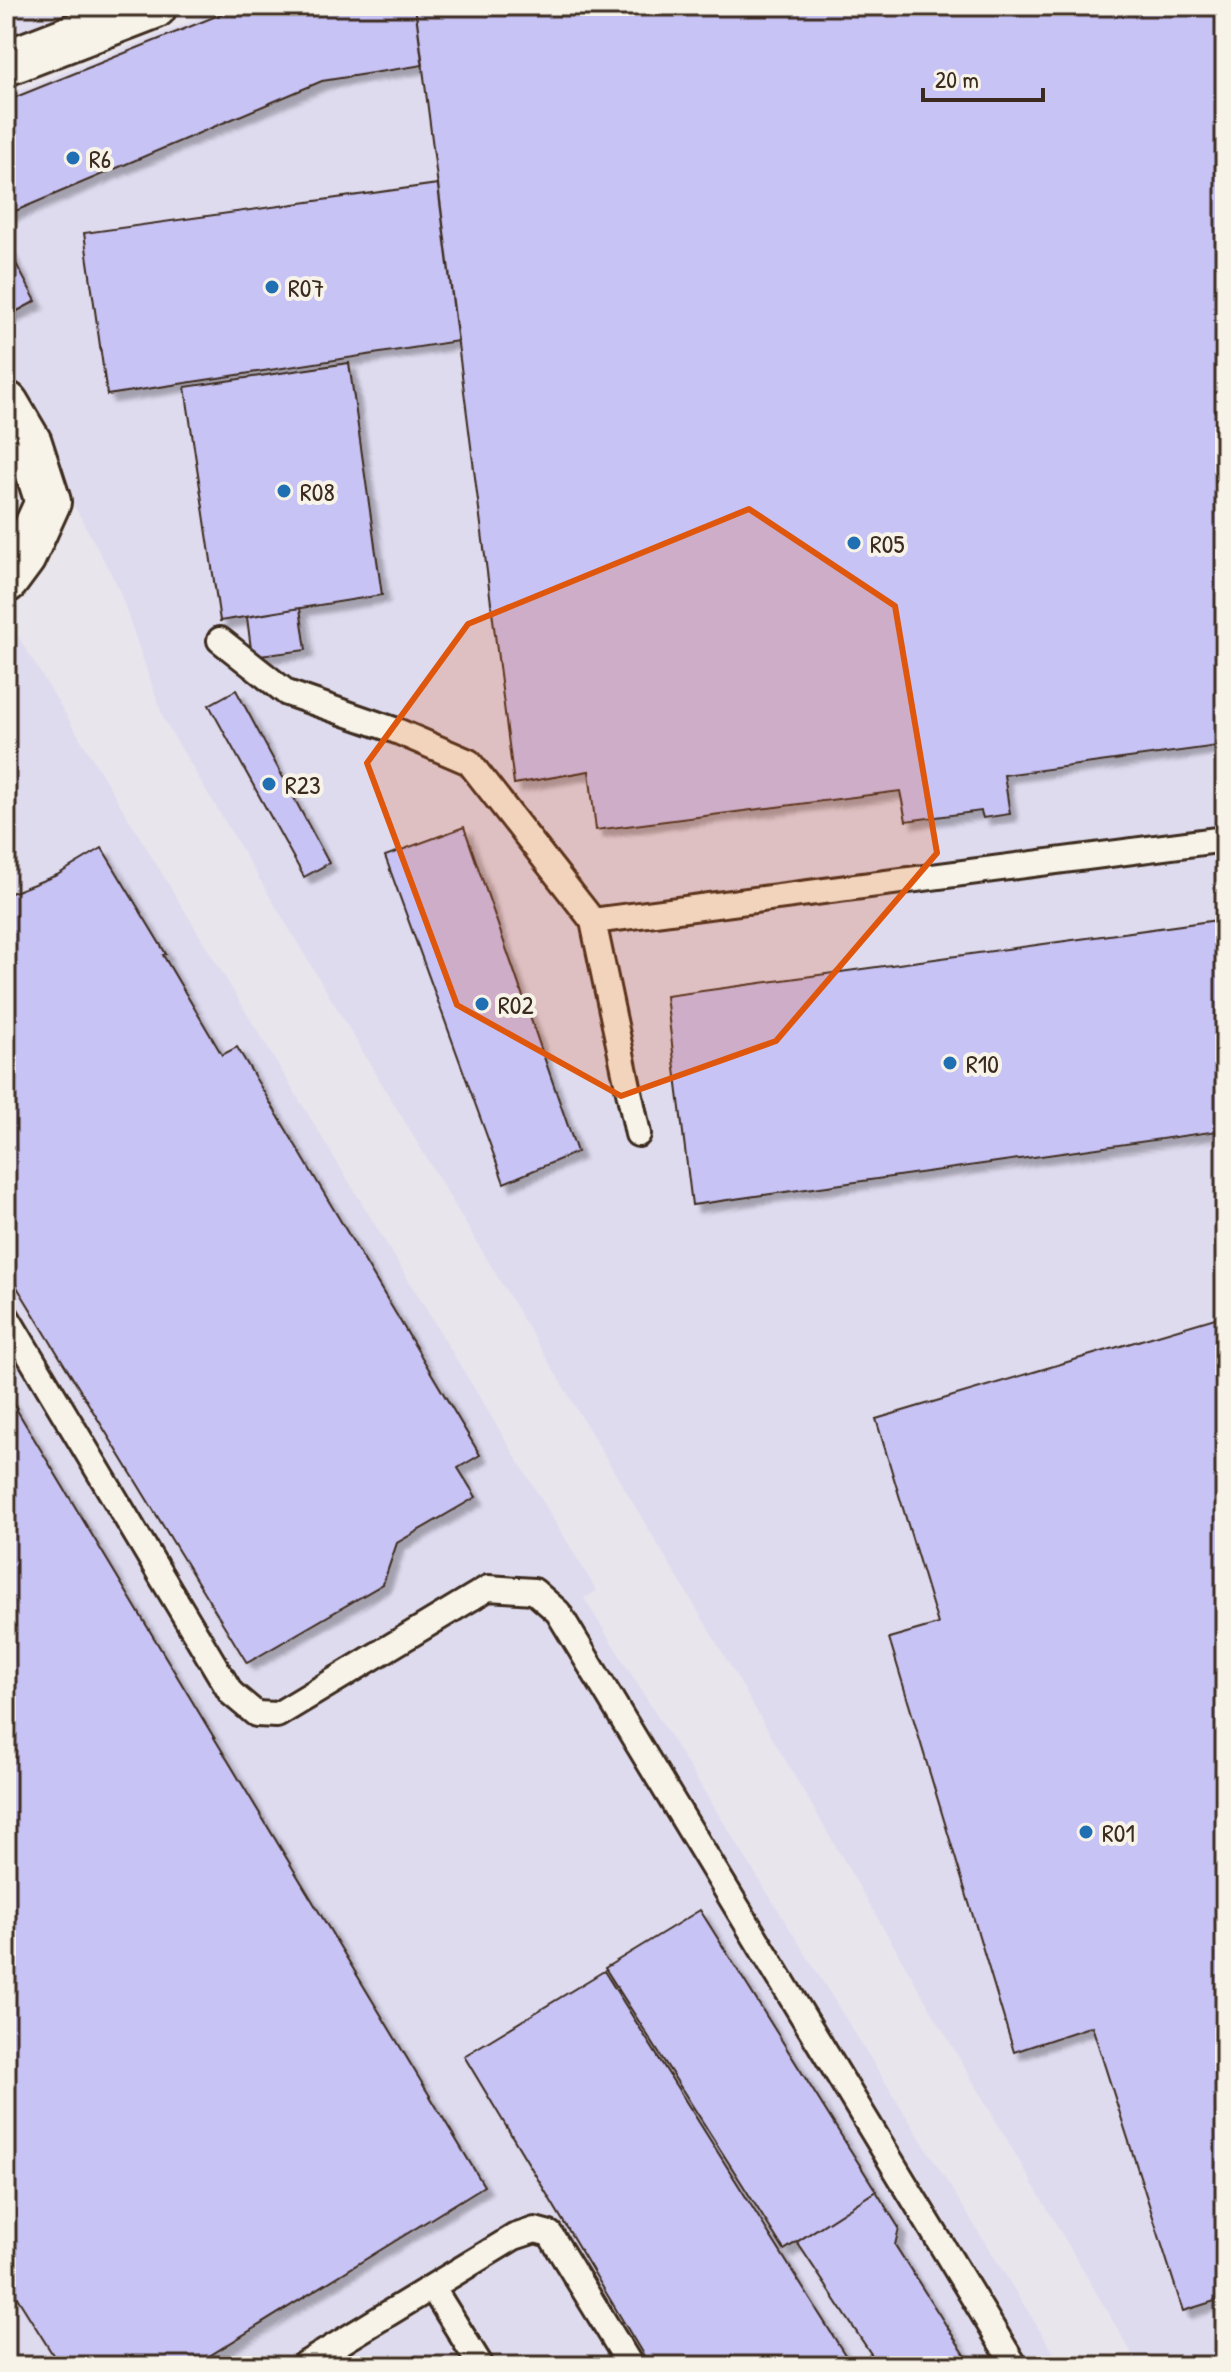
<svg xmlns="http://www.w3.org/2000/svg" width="1231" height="2372" font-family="'Patrick Hand',sans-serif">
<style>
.built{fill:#dfdbef}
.building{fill:#c8c3f5;stroke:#3b2a1e;stroke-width:2;filter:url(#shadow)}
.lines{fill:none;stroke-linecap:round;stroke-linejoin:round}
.lane-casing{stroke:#3b2a1e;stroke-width:30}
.street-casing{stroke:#3b2a1e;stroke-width:50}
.lane{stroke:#f7f3e8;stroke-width:24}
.street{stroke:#f7f3e8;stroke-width:44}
.marked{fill:#df570d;fill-opacity:0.2;stroke:#df570d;stroke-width:6;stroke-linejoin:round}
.poi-dot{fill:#1f6fb2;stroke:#f7f3e8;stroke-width:3}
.labels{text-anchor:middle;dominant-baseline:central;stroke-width:8;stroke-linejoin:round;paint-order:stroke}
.poi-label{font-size:26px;fill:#3b2a1e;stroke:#f7f3e8;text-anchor:start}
</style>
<defs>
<filter id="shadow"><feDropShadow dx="7" dy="7" stdDeviation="2" flood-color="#0004"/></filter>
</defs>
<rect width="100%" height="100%" fill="#e9e5ec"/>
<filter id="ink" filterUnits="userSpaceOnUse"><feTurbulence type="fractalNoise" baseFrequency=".0125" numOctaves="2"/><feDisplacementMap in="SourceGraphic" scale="16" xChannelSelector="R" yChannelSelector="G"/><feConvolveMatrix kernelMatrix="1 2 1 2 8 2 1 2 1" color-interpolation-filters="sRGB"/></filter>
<g filter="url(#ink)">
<path class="built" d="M6 6H90L6 40Z
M230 6H1225V2366H1139L718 1645 164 720 118 587 6 379V96Z
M6 616 597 1591 584 1598 1062 2366H6Z"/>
<path class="building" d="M241 6H415L423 65 322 81 6 215V101Z
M415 6H1225V745L1004 775 1010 814 983 818 981 811 906 821 900 791 596 830 589 771 514 784Z
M438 184 458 341 107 395 84 233Z
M6 245 36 301 6 317Z
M349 363 382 595 220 621 185 387Z
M300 608 306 650 252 657 247 617Z
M236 690 329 863 304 877 209 705Z
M464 827 577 1152 504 1183 385 856Z
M102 848 166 954 163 955 222 1055 237 1047 480 1455 458 1468 476 1497 397 1543 383 1584 247 1663 6 1269V895L57 875Z
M1225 919V1130L692 1205 666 996Z
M1225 1315V2313L1221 2299 1183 2311 1092 2026 1014 2052 889 1638 938 1624 876 1419Z
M6 1392 484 2186 193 2366H60L13 2291 6 2295Z
M700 1910 876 2191 784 2250 605 1968Z
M604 1971 852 2366H650L464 2056Z
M876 2191 899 2228 895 2245 972 2366H879L797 2242Z"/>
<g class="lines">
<g class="lane-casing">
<path id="lane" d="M220 640 287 693 397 731 469 762 593 921
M638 1134 593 921 1225 839
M6 1316 231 1693 256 1714 277 1715 488 1588 534 1591 558 1612 1015 2366
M432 2287 481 2366
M302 2366 514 2237 535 2230 550 2234 631 2366"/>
</g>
<g class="street-casing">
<path id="street" d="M6 63 154 6
M6 404 29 443 48 502 23 557 6 580"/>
</g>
<use href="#lane" class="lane"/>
<use href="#street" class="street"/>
</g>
</g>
<path class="marked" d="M749 509 895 606 937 853 776 1041 621 1096 457 1005 367 763 468 624Z"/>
<g class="poi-dot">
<circle cx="73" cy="158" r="8"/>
<circle cx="272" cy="287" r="8"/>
<circle cx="284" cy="491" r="8"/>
<circle cx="854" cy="543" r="8"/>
<circle cx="269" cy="784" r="8"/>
<circle cx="482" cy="1004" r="8"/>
<circle cx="950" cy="1063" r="8"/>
<circle cx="1086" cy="1832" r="8"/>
</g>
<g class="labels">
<g class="poi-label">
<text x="89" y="158">R6</text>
<text x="288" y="287">R07</text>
<text x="300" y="491">R08</text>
<text x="870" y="543">R05</text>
<text x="285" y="784">R23</text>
<text x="498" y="1004">R02</text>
<text x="966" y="1063">R10</text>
<text x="1102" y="1832">R01</text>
</g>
</g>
<rect width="1231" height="2372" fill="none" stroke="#f7f3e8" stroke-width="32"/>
<rect x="16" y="16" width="1199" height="2340" fill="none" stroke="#3b2a1e" stroke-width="3" filter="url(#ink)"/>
<path d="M923 88v12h120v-12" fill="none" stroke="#3b2a1e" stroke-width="4"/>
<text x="935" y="88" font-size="24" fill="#3b2a1e" stroke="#f7f3e8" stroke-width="6" paint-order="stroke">20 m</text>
</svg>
